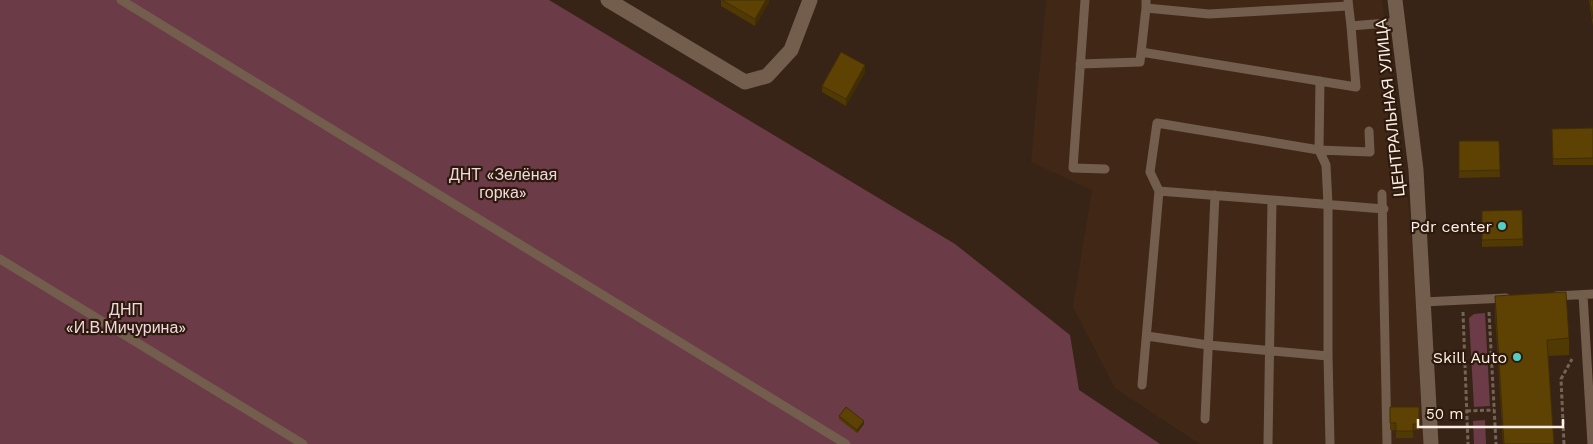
<svg xmlns="http://www.w3.org/2000/svg" width="1593" height="444" font-family="'Work Sans',sans-serif">
<style>
.built{fill:#412816}
.green{fill:#6c3b48}
.lines{fill:none;stroke-linecap:round;stroke-linejoin:round}
.path{stroke:#746356;stroke-width:3;stroke-dasharray:4 2.5;stroke-linecap:butt}
.lane{stroke:#735d4d;stroke-width:9}
.street{stroke:#735d4d;stroke-width:15}
.wall{fill:#503903}
.shaded-wall{fill:#412e03}
.building{fill:#5d4204;stroke:#412e03}
.poi-dot{fill:#57cec2;stroke:#2d1a0d;stroke-width:2}
.labels{text-anchor:middle;dominant-baseline:central;stroke-width:4.5;stroke-linejoin:round;paint-order:stroke}
.street-label{font-size:16px;fill:#fef0e7;stroke:#2d1a0d}
.park-label{font-size:16px;fill:#f0d9de;stroke:#2d1a0d}
.poi-label{font-size:16px;fill:#fef0e7;stroke:#2d1a0d;text-anchor:end}
</style>
<rect width="100%" height="100%" fill="#372416"/>
<path class="built" d="M1046 0H1382L1411 227 1424 444H1200L1115 388 1073 307 1092 190 1031 162Z"/>
<path class="green" d="M0 0H549L955 244 1070 335 1079 390 1160 444H0Z
M1485 313 1490 406 1474 407 1469 318 1474 314Z
M1485 420 1486 444H1474L1473 421Z"/>
<g class="lines">
<path class="path" d="M1463 312 1468 444
M1489 312 1496 444
M1467 411 1494 410
M1564 444 1561 379 1572 359"/>
<path class="lane" d="M121 0 846 444
M1085 0 1073 168 1105 169
M1146 0V8L1209 14 1348 6
M1348 0 1351 26 1398 22
M1141 52 1356 87 1351 26
M1080 64 1140 62 1146 8
M1320 81 1319 150 1326 165 1328 204V356L1330 444
M1159 191 1384 209
M1382 194 1387 444
M0 259 303 444
M1583 295 1592 444
M1556 296 1593 294
M1423 302 1506 298
M1147 336 1208 345 1328 356
M1142 385 1159 191 1150 172 1157 123 1319 150 1370 152 1369 131
M1205 419 1215 195
M1268 444 1272 200"/>
<path class="street" d="M608 0 745 82 767 76 791 50 810 0
M1395 0 1416 170 1431 444"/>
</g>
<path class="wall" d="M721 0H769V2L755 26 721 6Z
M1589 0H1593V26L1589 1Z
M865 72 846 106 822 92V86Z
M1593 128V165H1553L1552 129Z
M1459 141H1499L1500 177 1459 178Z
M1522 210 1523 246 1482 247V211Z
M1495 296 1569 338V355L1548 356 1554 444H1503L1495 313Z
M1390 407H1419V430H1413V438H1396V430H1390Z
M839 416 864 424 857 433 839 419Z"/>
<path class="shaded-wall" d="M766 0H769V2L755 26V19Z
M865 65V72L846 106V99Z
M864 421V424L857 433V430Z"/>
<path class="building" d="M722 0H766L755 19Z
M1590 0H1593V19Z
M841 52 865 65 846 99 822 86Z
M1593 128V158L1553 159 1552 129Z
M1459 141H1499L1500 170 1459 171Z
M1522 210 1523 239 1482 240V211Z
M1566 292 1569 338 1547 340 1554 444H1504L1495 296Z
M846 407 864 421 857 430 839 416Z
M1390 407H1419V424H1413V431H1396V423H1390Z"/>
<g class="poi-dot">
<circle cx="1502" cy="226" r="5"/>
<circle cx="1517" cy="357" r="5"/>
</g>
<g class="labels">
<g class="street-label">
<text transform="translate(1390 108) rotate(-96)">ЦЕНТРАЛЬНАЯ УЛИЦА</text>
</g>
<g class="park-label">
<text x="503" y="174">ДНТ «Зелёная<tspan x="503" dy="18">горка»</tspan></text>
<text x="126" y="309">ДНП<tspan x="126" dy="18">«И.В.Мичурина»</tspan></text>
</g>
<g class="poi-label">
<text x="1492" y="226">Pdr center</text>
<text x="1507" y="357">Skill Auto</text>
</g>
</g>
<path d="M1418 419v8h145v-8" fill="none" stroke="#fef0e7" stroke-width="2.5"/>
<text x="1426" y="419" font-size="15" fill="#fef0e7" stroke="#2d1a0d" stroke-width="4" paint-order="stroke">50 m</text>
</svg>
